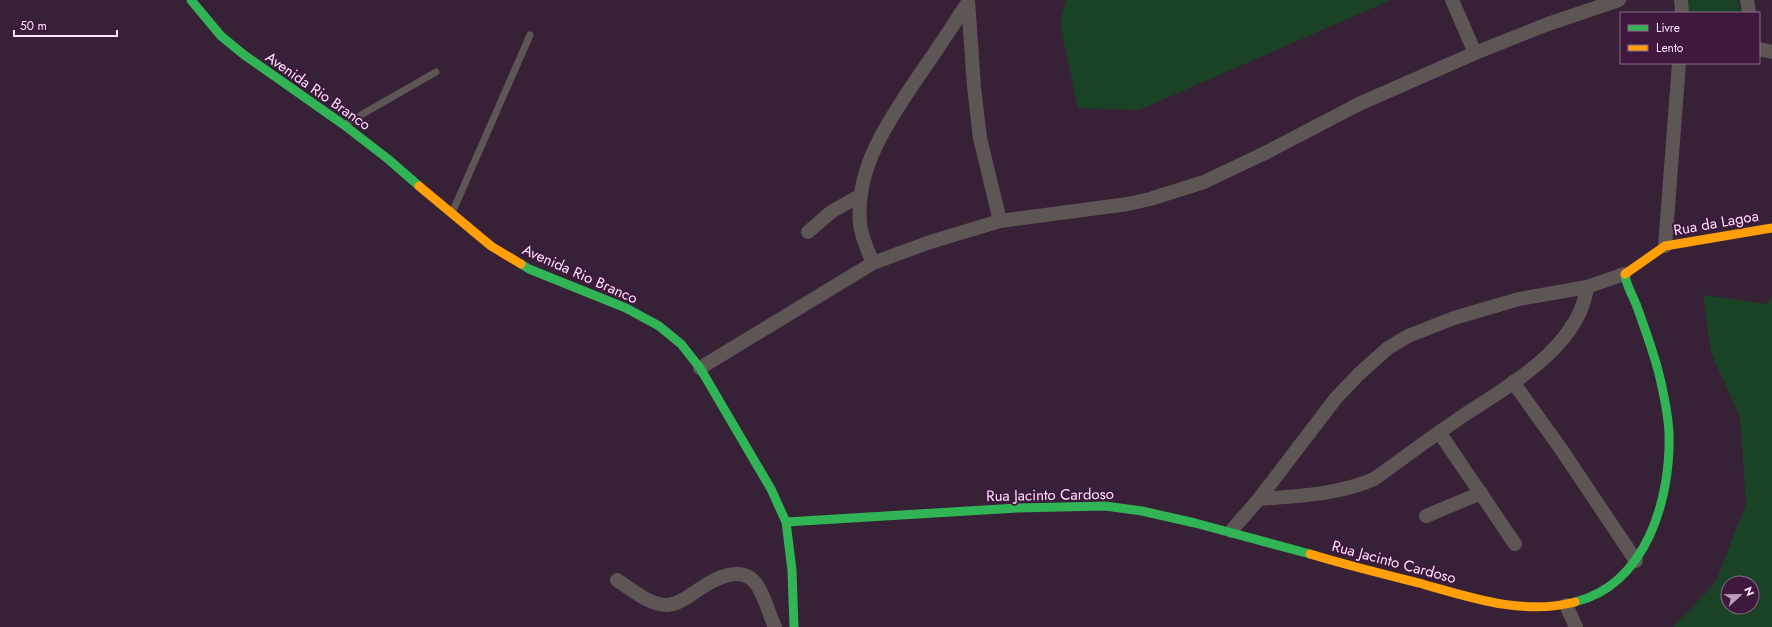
<svg xmlns="http://www.w3.org/2000/svg" width="1772" height="627" font-family="Jost,sans-serif">
<style>
.green{fill:#1a4224;fill-rule:evenodd}
.lines{fill:none;stroke-linecap:round;stroke-linejoin:round}
.lane{stroke:#5d5654;stroke-width:7}
.street{stroke:#5d5654;stroke-width:14}
.fast{stroke:#30b455;stroke-width:9}
.slow{stroke:#ff9f0a;stroke-width:9}
.labels{text-anchor:middle;dominant-baseline:central;stroke-width:4;stroke-linejoin:round;paint-order:stroke}
.street-label{font-size:15px;fill:#fde4fb;stroke:#3f183e}
</style>
<rect width="100%" height="100%" fill="#362136"/>
<path class="green" d="M1066 0H1391L1139 110 1078 108 1060 24Z
M1687 0H1738L1741 13H1690L1685 4Z
M1703 295 1767 304 1772 295V627H1673L1715 583 1746 504 1740 417 1711 353ZM1728 583H1752V607H1728Z"/>
<g class="lines">
<path class="lane" d="M347 123 436 72
M452 213 530 35"/>
<path class="street" d="M968 0 974 87 980 138 1000 221
M1452 0 1475 53
M1681 0 1682 13
M1747 0 1749 13
M1759 49 1772 52
M808 232 831 212 861 195
M1665 246 1679 63
M873 263C868 251 861 237 860 223 855 168 889 120 918 77 935 53 951 28 967 4
M700 368 873 263 930 242 1000 221 1128 204 1150 199 1204 182 1265 153 1359 104 1475 53 1548 24 1619 0
M1513 382 1561 449 1636 561
M1439 432 1515 544
M1259 499C1298 496 1337 495 1374 479 1401 460 1427 440 1454 422 1502 389 1579 350 1587 287
M1426 516 1481 493
M1231 531 1259 499 1336 398 1359 374 1388 348 1408 336 1454 318 1519 299 1587 287 1624 274
M617 580C631 589 650 606 668 605 679 604 689 596 698 590 714 579 742 563 757 585 765 597 769 614 775 627
M1566 605 1576 627"/>
<path class="fast" d="M191 0 221 36 243 54 344 125 388 159 419 186
M521 264 529 269 626 308 659 326 681 344 700 368 771 489 786 522 792 570 794 627
M786 522 1017 508 1105 506 1142 511 1195 523 1310 554
M1575 602C1647 584 1671 498 1669 433 1668 412 1663 390 1658 370 1652 348 1644 326 1636 304 1632 295 1625 282 1625 274"/>
<path class="slow" d="M419 186 491 246 521 264
M1625 274 1665 246 1772 228
M1310 554C1346 565 1383 574 1419 583 1469 597 1523 616 1575 602"/>
</g>
<g class="labels">
<g class="street-label">
<text transform="translate(318 91) rotate(35)">Avenida Rio Branco</text>
<text transform="translate(1716 223) rotate(-10)">Rua da Lagoa</text>
<text transform="translate(580 274) rotate(24)">Avenida Rio Branco</text>
<text transform="translate(1050 495) rotate(-1)">Rua Jacinto Cardoso</text>
<text transform="translate(1394 562) rotate(15)">Rua Jacinto Cardoso</text>
</g>
</g>
<rect x="1620" y="12" width="140" height="52" fill="#3f183e" stroke="#8b6a8a"/>
<rect x="1628" y="25" width="20" height="6" fill="#30b455" stroke="#8b6a8a"/>
<text x="1656" y="32" font-size="12" fill="#fde4fb">Livre</text>
<rect x="1628" y="45" width="20" height="6" fill="#ff9f0a" stroke="#8b6a8a"/>
<text x="1656" y="52" font-size="12" fill="#fde4fb">Lento</text>
<g transform="translate(1740 595) rotate(68)"><circle r="19" fill="#3f183e" stroke="#8b6a8a"/>
<path d="M0-3L7 15L0 10L-7 15Z" fill="#b7a0b6"/>
<text y="-6" font-size="11" font-weight="bold" text-anchor="middle" fill="#fde4fb">N</text>
</g>
<path d="M14 30v6h103v-6" fill="none" stroke="#fde4fb" stroke-width="2"/>
<text x="20" y="30" font-size="12" fill="#fde4fb" stroke="#3f183e" stroke-width="3" paint-order="stroke">50 m</text>
</svg>
